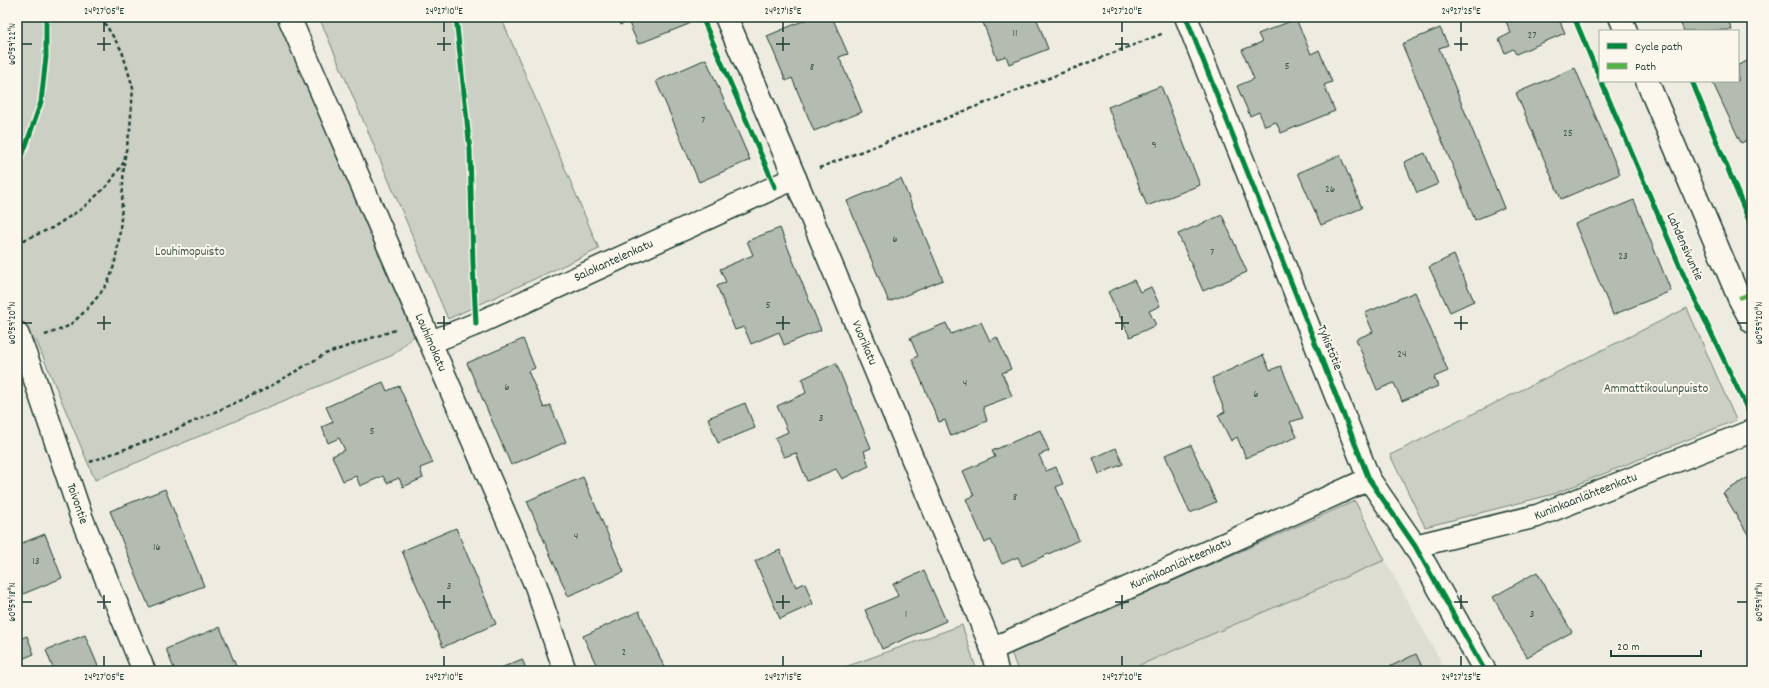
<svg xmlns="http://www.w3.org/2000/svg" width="1769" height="688" font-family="Dekko,sans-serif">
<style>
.built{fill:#ddddd2}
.green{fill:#cbcfc4;stroke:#75867c}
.building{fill:#b4bbb0;stroke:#1f3d34}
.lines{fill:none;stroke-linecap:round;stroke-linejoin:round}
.minor-casing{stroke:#1f3d34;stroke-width:25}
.major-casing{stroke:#1f3d34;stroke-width:25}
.path{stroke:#1f3d34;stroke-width:2.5;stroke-dasharray:4 3;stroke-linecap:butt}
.minor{stroke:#fbf7ec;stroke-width:22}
.major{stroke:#fbf7ec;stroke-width:22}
.quiet{stroke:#55b346;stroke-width:4;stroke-dasharray:8 4;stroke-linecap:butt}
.cycleway-casing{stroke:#fbf7ec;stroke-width:8}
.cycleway{stroke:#00873e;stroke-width:5}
.ticks{fill:none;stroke:#1f3d34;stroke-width:1.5}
.labels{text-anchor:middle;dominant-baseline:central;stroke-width:4;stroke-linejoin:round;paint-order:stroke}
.number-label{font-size:11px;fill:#445c53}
.street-label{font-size:13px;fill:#1f3d34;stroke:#fbf7ec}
.park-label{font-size:13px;fill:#415a51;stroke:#fbf7ec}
.neatline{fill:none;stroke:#1f3d34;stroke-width:1.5}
.ticks-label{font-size:10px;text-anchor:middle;fill:#1f3d34}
</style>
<rect width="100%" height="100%" fill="#eeece1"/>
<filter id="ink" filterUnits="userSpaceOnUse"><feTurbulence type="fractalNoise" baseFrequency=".025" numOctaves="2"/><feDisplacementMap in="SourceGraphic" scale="8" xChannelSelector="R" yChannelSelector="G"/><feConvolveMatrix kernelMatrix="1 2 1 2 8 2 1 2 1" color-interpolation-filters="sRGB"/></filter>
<g filter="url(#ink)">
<path class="built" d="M1385 560 1446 671H1126Z"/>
<path class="green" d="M17 17H277L414 336 393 355 95 480 36 340 17 331Z
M319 17H501L599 249 448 319Z
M1687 308 1736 420 1554 494 1425 527 1390 455Z
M1355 501 1385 560 1126 671H1018L1011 652Z
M962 625 977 671H834Z"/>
<path class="building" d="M617 17H687L689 24 638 44 628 21 620 25Z
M812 17H832L848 54 839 57 862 112 814 131 792 78 786 81 767 36Z
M990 17H1036L1048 49 1009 64 1006 56 997 59 982 20Z
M1504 17H1558L1565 33 1516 54 1513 49 1505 53 1499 39 1511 33Z
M1678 17H1727L1732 30 1684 31Z
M1296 19 1311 54 1319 50 1332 82 1324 85 1335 111 1281 133 1276 122 1265 126 1259 112 1250 116 1237 86 1254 79 1242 50 1262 42 1258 34Z
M1440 28 1448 45 1439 48 1504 208 1475 220 1402 44Z
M706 59 750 160 699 182 656 81Z
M1752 59V138L1741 143 1712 81H1738V65Z
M1575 68 1620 174 1561 199 1516 93Z
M1161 86 1200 185 1147 206 1108 107Z
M1425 153 1438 184 1417 193 1404 162Z
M1340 155 1362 208 1321 225 1298 173Z
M901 179 943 280 889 302 847 201Z
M1634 200 1671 291 1613 315 1575 224Z
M1222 215 1247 272 1203 291 1178 234Z
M780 228 821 330 784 345 779 332 751 344 744 327 735 330 717 286 726 282 720 269 753 255 747 241Z
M1454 255 1474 301 1450 312 1429 267Z
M1134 280 1140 292 1151 287 1160 306 1149 311 1156 325 1130 337 1108 292Z
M1415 292 1448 371 1434 377 1438 386 1402 401 1394 383 1377 390 1356 339 1373 332 1365 313Z
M981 322 990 341 997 337 1011 369 1002 373 1012 396 983 407 987 421 951 436 945 420 939 422 912 359 918 356 910 338 946 323 951 334Z
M523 339 535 368 528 371 544 408 550 405 566 442 511 465 467 363Z
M1263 355 1270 370 1281 366 1303 418 1290 422 1297 437 1246 458 1237 437 1231 441 1218 415 1225 412 1212 378Z
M836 363 871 448 864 451 869 466 842 479 836 469 807 481 796 453 784 457 775 438 788 432 777 406 806 393 802 379Z
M383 382 387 391 399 386 433 463 420 468 423 478 403 487 399 478 387 483 383 476 360 486 356 476 343 481 332 456 345 450 339 438 328 443 322 427 333 422 326 407Z
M745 403 755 428 718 443 708 418Z
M1040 430 1049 451 1039 455 1046 471 1056 467 1063 484 1056 487 1079 540 1022 566 1018 557 1002 564 991 540 985 543 966 499 974 496 963 471 995 457 992 451Z
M1191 445 1216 502 1190 513 1165 455Z
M1116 448 1123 464 1099 474 1093 458Z
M1752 475V541L1723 493Z
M583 477 624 572 568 596 527 501Z
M165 489 204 586 149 607 110 511Z
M456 528 496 624 443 647 402 551Z
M45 534 62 578 23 594 17 578V545Z
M780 550 796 587 805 583 813 604 780 619 755 561Z
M924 571 946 621 882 649 865 610 898 596 893 584Z
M1537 572 1572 632 1527 657 1493 597Z
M639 611 666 671H599L583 636Z
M220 627 238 671H175L166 649Z
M85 635 100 671H54L46 650Z
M27 636 34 654 17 661V640Z
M1416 654 1424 671H1381Z
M522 659 527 671H494Z"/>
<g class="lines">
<g class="minor-casing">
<g id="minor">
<path id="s1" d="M289 17 536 586 565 671"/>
<path id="s2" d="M726 17 795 178 978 615 992 649 997 671"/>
<path d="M1186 17 1369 479 1415 546 1485 671"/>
<path id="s3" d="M17 333 34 377 82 519 144 671"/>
<path id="s4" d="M431 342 476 324 795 178"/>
<path id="s5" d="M1415 546 1537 516 1752 431"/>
<path id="s6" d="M992 649 1369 479"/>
</g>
</g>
<g class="major-casing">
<path id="major" d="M1620 17 1626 31
M1647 81 1739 298 1752 322"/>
</g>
<path class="path" d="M819 168 1164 33
M17 243 52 228 83 208 109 184 124 162 130 129 133 88 122 51 101 17
M45 335C53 332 61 330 68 326 80 318 107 289 111 275 122 244 122 196 124 163
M90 462 168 433 264 390 325 354 395 330"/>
<use href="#minor" class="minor"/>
<use href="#major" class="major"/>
<path class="quiet" d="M1739 298 1752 293"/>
<g class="cycleway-casing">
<path id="cycleway" d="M456 17 470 150 473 265 476 324
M702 17 775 187
M1186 17 1369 479 1415 546 1485 671
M1574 17 1600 79
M1601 81 1684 276 1752 419
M1692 81 1752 228
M17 163 25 148 41 102 46 57V17"/>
</g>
<use href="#cycleway" class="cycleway"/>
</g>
</g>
<path class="ticks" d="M104 22V32M444 22V32M783 22V32M1122 22V32M1461 22V32M104 37V51M444 37V51M783 37V51M1122 37V51M1461 37V51M22 44H32M97 44H111M437 44H451M776 44H790M1115 44H1129M1454 44H1468M104 316V330M444 316V330M783 316V330M1122 316V330M1461 316V330M22 323H32M97 323H111M437 323H451M776 323H790M1115 323H1129M1454 323H1468M1737 323H1747M104 595V609M444 595V609M783 595V609M1122 595V609M1461 595V609M22 602H32M97 602H111M437 602H451M776 602H790M1115 602H1129M1454 602H1468M1737 602H1747M104 656V666M444 656V666M783 656V666M1122 656V666M1461 656V666"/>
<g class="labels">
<g class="number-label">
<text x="1015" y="34">11</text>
<text x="1532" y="36">27</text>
<text x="1287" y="67">5</text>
<text x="812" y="68">8</text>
<text x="703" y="121">7</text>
<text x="1568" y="134">25</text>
<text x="1154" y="146">9</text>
<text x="1330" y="190">26</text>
<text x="895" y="240">6</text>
<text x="1212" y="253">7</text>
<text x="1623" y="257">23</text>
<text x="768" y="306">5</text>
<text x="1402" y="355">24</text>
<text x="965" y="384">4</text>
<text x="507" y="388">6</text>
<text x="1256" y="395">6</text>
<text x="821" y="419">3</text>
<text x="372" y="432">5</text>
<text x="1015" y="498">8</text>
<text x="576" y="537">4</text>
<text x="157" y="548">16</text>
<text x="36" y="562">13</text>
<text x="449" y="587">3</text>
<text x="906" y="615">1</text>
<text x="1532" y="615">3</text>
<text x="624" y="653">2</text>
</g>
<g class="street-label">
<text transform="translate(1684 247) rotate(66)">Lahdensivuntie</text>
<text stroke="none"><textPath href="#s4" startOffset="200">Salokantelenkatu</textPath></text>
<text stroke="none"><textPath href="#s1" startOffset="355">Louhimokatu</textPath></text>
<text stroke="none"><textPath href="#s2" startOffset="354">Vuorikatu</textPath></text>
<text transform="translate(1329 348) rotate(68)">Tykistötie</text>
<text stroke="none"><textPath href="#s5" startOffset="178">Kuninkaanlähteenkatu</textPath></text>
<text stroke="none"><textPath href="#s3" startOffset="181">Toivontie</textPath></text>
<text stroke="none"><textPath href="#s6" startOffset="207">Kuninkaanlähteenkatu</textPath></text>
</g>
<g class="park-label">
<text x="190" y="252">Louhimopuisto</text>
<text x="1656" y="389">Ammattikoulunpuisto</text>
</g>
</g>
<rect width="1769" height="688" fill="none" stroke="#fbf7ec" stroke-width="44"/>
<rect x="1599" y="30" width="140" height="52" fill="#fbf7ec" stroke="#a3ada2"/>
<rect x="1607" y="43" width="20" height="6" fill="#00873e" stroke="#a3ada2"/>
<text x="1635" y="50" font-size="12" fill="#1f3d34">Cycle path</text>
<rect x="1607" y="63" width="20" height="6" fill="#55b346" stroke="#a3ada2"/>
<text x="1635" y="70" font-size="12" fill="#1f3d34">Path</text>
<path d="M1611 650v6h90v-6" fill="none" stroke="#1f3d34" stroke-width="2"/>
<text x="1617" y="650" font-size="12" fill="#1f3d34" stroke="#fbf7ec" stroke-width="3" paint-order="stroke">20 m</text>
<rect x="22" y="22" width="1725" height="644" class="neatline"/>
<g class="ticks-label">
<text x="104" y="14">24°27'05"E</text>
<text x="444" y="14">24°27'10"E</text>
<text x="783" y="14">24°27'15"E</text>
<text x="1122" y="14">24°27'20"E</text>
<text x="1461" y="14">24°27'25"E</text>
<text transform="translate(11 44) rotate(-90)" y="4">60°59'22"N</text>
<text transform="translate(11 323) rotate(-90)" y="4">60°59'20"N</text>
<text transform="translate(1758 323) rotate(-90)" y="4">60°59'20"N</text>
<text transform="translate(11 602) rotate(-90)" y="4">60°59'18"N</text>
<text transform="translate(1758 602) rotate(-90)" y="4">60°59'18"N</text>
<text x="104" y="680">24°27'05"E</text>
<text x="444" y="680">24°27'10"E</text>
<text x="783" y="680">24°27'15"E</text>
<text x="1122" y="680">24°27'20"E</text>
<text x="1461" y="680">24°27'25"E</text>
</g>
</svg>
